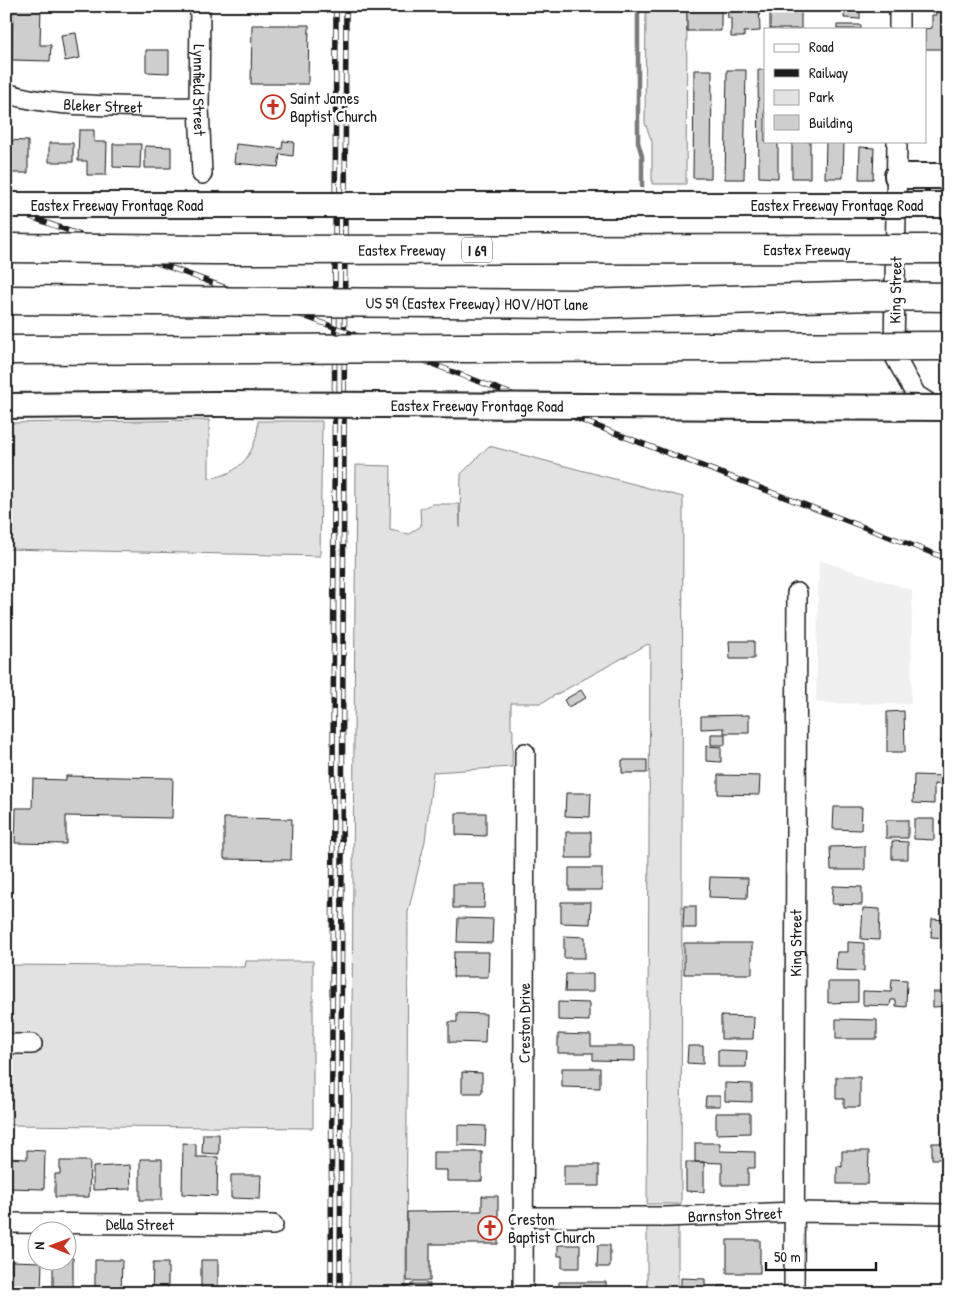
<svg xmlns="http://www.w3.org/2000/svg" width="954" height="1299" font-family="'Patrick Hand',sans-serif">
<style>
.built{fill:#f0f0f0}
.green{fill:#e2e2e2;stroke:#7f7f7f}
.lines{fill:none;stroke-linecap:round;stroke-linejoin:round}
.stream{stroke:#7a7a7a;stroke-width:4.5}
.building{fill:#cecece;stroke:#1c1c1c}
.minor-casing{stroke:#1c1c1c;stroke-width:22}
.major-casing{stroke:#1c1c1c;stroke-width:28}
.minor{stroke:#fff;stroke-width:19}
.major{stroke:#fff;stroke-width:24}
.rail-casing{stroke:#1c1c1c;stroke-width:5.5}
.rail{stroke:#fff;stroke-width:4;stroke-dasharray:11;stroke-linecap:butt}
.major-bridge-casing{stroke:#1c1c1c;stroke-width:28;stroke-linecap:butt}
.highway-bridge-casing{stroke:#1c1c1c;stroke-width:31;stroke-linecap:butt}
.major-bridge{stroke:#fff;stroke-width:24}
.highway-bridge{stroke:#fff;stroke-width:28}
.labels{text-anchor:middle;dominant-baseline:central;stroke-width:5;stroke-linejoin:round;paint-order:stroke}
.shield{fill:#fff;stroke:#606060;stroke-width:1}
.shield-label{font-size:15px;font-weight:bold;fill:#1c1c1c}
.street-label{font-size:16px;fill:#1c1c1c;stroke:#fff}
.poi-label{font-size:16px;fill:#1c1c1c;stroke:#fff;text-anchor:start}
</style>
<rect width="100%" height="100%" fill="#fff"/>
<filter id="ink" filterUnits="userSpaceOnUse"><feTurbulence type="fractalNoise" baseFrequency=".02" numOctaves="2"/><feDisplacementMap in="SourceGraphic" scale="10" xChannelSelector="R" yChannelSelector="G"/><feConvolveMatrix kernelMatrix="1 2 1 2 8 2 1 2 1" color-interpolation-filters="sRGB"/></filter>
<g filter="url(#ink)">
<path class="built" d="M819 560 912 590 911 704 816 703Z"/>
<path class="green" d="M646 6H687L686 184H652V142L645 123Z
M209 420V478C240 476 258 450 258 421H322L320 556 6 549V423Z
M489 446 683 497 681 1204H647L650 645 648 644 541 703H511V729L513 730 512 767 433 772 425 841 408 912 406 1293H350L356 465 391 466 390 530 409 534 421 526 420 509 432 504H459L460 528 461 474Z
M246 961H313V1128L6 1125V965L245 967Z
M647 1223H678V1293H647Z"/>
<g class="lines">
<path class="stream" d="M638 6V142L642 156V186"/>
</g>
<path class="building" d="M13 6H41L40 45H51L50 61 12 60Z
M687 6 721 8V31H687Z
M727 6H759L760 31 744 32V37H731V18H728Z
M770 6H801V29H770Z
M841 6H860V19L844 18 845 6Z
M936 6H948V49H925V29H924L932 28V15H936Z
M252 25H309L308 84H251Z
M837 25H861V29H837Z
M76 33 80 58 65 61 61 35Z
M146 50H169V73L146 72Z
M694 70H712L711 178H693Z
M727 70H746L744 179H725Z
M758 70H765V141H778V178L759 177Z
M79 130H94V142H107L106 175H87V161H78Z
M6 140 28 141V173H6Z
M283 141 294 142 293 156 280 154 278 167 234 163 236 144 282 149Z
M792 141H810V178H792Z
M826 141H844L843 178H825Z
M49 143H73V162H49Z
M113 144H141L140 168 113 167Z
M145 146 171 147V168H145Z
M860 147 874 148 873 179H859Z
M729 641H754V659H730Z
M581 690 586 698 568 707 564 700Z
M904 711 905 752H887V712Z
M749 715V733H724V728L701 729V716Z
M711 734H725V745H711Z
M941 740H948V758H941Z
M706 746 721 747V762L706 761Z
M622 760H647V773H622Z
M718 775 760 776 759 795 718 794Z
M914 775 946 776V785L934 784V804L913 803Z
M66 776 173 778 172 818 66 816V844L15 843 16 808H32L33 779 66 780Z
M566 793H591L590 817 565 816Z
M834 807H862L861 830 833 829Z
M456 813H486V836L456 835Z
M224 818 292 819 291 860 224 859Z
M914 819H934V840L914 839Z
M886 820H908V838H886Z
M566 832H591V858H566Z
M892 841 908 842V859H892Z
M865 846V870H831L830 847Z
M569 868H602V890H569Z
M710 877 748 878 747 898 709 897Z
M453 884H485L484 908H453Z
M833 886 862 887V905L832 904Z
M561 902H591L590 924 561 923Z
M684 906H696V928H683Z
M863 908 880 909 879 940 861 939Z
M458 918 493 919 492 943 457 942Z
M932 919 948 920V938L931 937Z
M564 936 585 937V958H564Z
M848 942 864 943V971L836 970 837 952H848Z
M684 943H752V974H684Z
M454 952H489L488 977H453Z
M566 974H593V992H565Z
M892 979 907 980 906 1007 896 1006V1000H891L890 1006 863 1005V991L891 992Z
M828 982H858V1002L828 1003Z
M933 992H947V1006L933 1007Z
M558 1002 589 1003V1021L558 1020Z
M457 1013 486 1014 485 1043 449 1042V1022H457Z
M721 1016 754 1017 753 1039H721Z
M836 1019 877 1020V1039H836Z
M558 1034 591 1035V1046H635V1061L593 1060V1053H558Z
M688 1046H703V1064L687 1063Z
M718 1050 747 1051 746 1067H718Z
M562 1068H600V1088L562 1087Z
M462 1072 482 1073V1093H462Z
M836 1077H860V1107H844V1099H836Z
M725 1083 752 1084V1102L725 1101Z
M706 1096H720V1106H705Z
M716 1113H750V1133L716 1134Z
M458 1125 486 1126 485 1146 458 1145Z
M203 1134H219V1154L202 1153Z
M183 1143 196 1144V1157H218L217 1196 182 1194Z
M695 1143H720V1151L755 1152V1168H748V1185H722V1163L695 1162Z
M932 1143H948V1159H932Z
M27 1150 45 1151 44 1189 6 1188V1158L27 1159Z
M842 1151H869L868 1184H837V1166L842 1167Z
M433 1152H482V1181H447V1170H433Z
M140 1159H162V1200H140Z
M60 1161H90L89 1197H55V1174H60Z
M686 1162H704V1192L686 1191Z
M130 1165 131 1189 93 1190V1167Z
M564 1165H599V1186H564Z
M231 1175H261L260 1199 231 1198Z
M482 1196H498V1244H430V1281H407V1212L482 1211Z
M727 1240H760V1273H727Z
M558 1245H580V1268H562V1256H558Z
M598 1245H610V1267H597Z
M68 1258H73V1293H53V1262H68Z
M95 1260H122L121 1293 95 1292Z
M201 1260H218V1288H201Z
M11 1261 42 1262 41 1293H11Z
M153 1263H168V1293H152Z
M681 1278 705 1279V1293H681Z
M559 1282H606V1293H559Z
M411 1284H430V1293H411Z
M718 1286H753V1293H718Z"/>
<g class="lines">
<g class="minor-casing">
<g id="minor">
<path id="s1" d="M200 6 199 107 202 174"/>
<path d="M899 29V6"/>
<path id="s2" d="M6 93C41 104 78 105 114 106 142 107 170 108 199 107"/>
<path d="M897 141 894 355 916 395 938 409"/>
<path d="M6 1044H32"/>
<path id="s3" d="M523 1217H666L794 1212 948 1214"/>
<path id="s4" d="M6 1223 273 1225"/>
<path id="s5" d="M523 1293 525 753"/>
<path id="s6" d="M794 1293 797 593"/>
</g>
</g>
<g class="major-casing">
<path id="major" d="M897 176H948
M6 406 216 404"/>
</g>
<use href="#minor" class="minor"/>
<use href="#major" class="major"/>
<g class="rail-casing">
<path id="rail" d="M6 208 345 331 948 559
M331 1293 336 6
M340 1293 346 6"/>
</g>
<use href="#rail" class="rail"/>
<g class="major-bridge-casing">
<g id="major-bridge">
<path id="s7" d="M6 205H948"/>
<path id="s8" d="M216 404 948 408"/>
</g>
</g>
<g class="highway-bridge-casing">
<g id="highway-bridge">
<path id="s9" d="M6 248 215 250 948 249"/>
<path id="s10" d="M6 300 582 304 874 296 948 297"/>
<path d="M6 350 948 346"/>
</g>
</g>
<use href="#major-bridge" class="major-bridge"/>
<use href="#highway-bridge" class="highway-bridge"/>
</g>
</g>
<defs>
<g id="church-ring" transform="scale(1.25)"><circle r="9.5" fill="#fff" stroke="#c8321e" stroke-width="1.5"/><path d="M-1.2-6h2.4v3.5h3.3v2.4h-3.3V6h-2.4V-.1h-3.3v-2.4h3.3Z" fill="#c8321e"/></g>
</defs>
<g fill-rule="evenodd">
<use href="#church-ring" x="273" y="107"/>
<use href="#church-ring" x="490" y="1228"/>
</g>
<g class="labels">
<rect class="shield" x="462" y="237.5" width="30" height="25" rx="4"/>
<g class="shield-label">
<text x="477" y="250">I 69</text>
</g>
<g class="street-label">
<text stroke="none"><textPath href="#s1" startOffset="84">Lynnfield Street</textPath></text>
<text stroke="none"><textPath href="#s2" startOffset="98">Bleker Street</textPath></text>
<text stroke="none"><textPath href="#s7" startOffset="111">Eastex Freeway Frontage Road</textPath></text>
<text stroke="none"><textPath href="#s7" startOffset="831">Eastex Freeway Frontage Road</textPath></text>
<text stroke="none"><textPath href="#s9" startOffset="396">Eastex Freeway</textPath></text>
<text stroke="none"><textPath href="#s9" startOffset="801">Eastex Freeway</textPath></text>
<text transform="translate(895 290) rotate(-89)">King Street</text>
<text stroke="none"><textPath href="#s10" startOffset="471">US 59 (Eastex Freeway) HOV/HOT lane</textPath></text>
<text stroke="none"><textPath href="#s8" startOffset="261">Eastex Freeway Frontage Road</textPath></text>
<text stroke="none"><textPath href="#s6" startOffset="350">King Street</textPath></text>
<text stroke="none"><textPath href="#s5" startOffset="270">Creston Drive</textPath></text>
<text stroke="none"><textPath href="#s3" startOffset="212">Barnston Street</textPath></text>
<text stroke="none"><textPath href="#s4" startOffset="134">Della Street</textPath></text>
</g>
<g class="poi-label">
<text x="290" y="98">Saint James<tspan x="290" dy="18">Baptist Church</tspan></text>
<text x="508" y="1219">Creston<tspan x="508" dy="18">Baptist Church</tspan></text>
</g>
</g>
<rect width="954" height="1299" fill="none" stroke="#fff" stroke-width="25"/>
<rect x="12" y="12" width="929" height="1274" fill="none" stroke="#1c1c1c" stroke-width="2" filter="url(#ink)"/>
<rect x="764" y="28" width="162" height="115" fill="#ffffff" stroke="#a4a4a4"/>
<rect x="774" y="44" width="25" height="8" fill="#ffffff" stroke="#a4a4a4"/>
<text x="809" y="52" font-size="15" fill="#1c1c1c">Road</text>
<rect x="774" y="69" width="25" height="8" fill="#1c1c1c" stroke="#a4a4a4"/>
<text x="809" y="78" font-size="15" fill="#1c1c1c">Railway</text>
<rect x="774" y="90" width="25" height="15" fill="#e2e2e2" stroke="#a4a4a4"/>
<text x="809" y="102" font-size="15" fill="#1c1c1c">Park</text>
<rect x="774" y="115" width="25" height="15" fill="#cecece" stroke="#a4a4a4"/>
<text x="809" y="128" font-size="15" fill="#1c1c1c">Building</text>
<g transform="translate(52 1246) rotate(271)"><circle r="24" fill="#ffffff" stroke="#a4a4a4"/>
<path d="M0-4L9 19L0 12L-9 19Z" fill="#c8321e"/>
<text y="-8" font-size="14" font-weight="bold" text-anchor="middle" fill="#1c1c1c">N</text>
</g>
<path d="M766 1262v8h110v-8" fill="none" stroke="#1c1c1c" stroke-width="2.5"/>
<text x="774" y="1262" font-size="15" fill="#1c1c1c" stroke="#ffffff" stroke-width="4" paint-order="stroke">50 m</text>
</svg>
